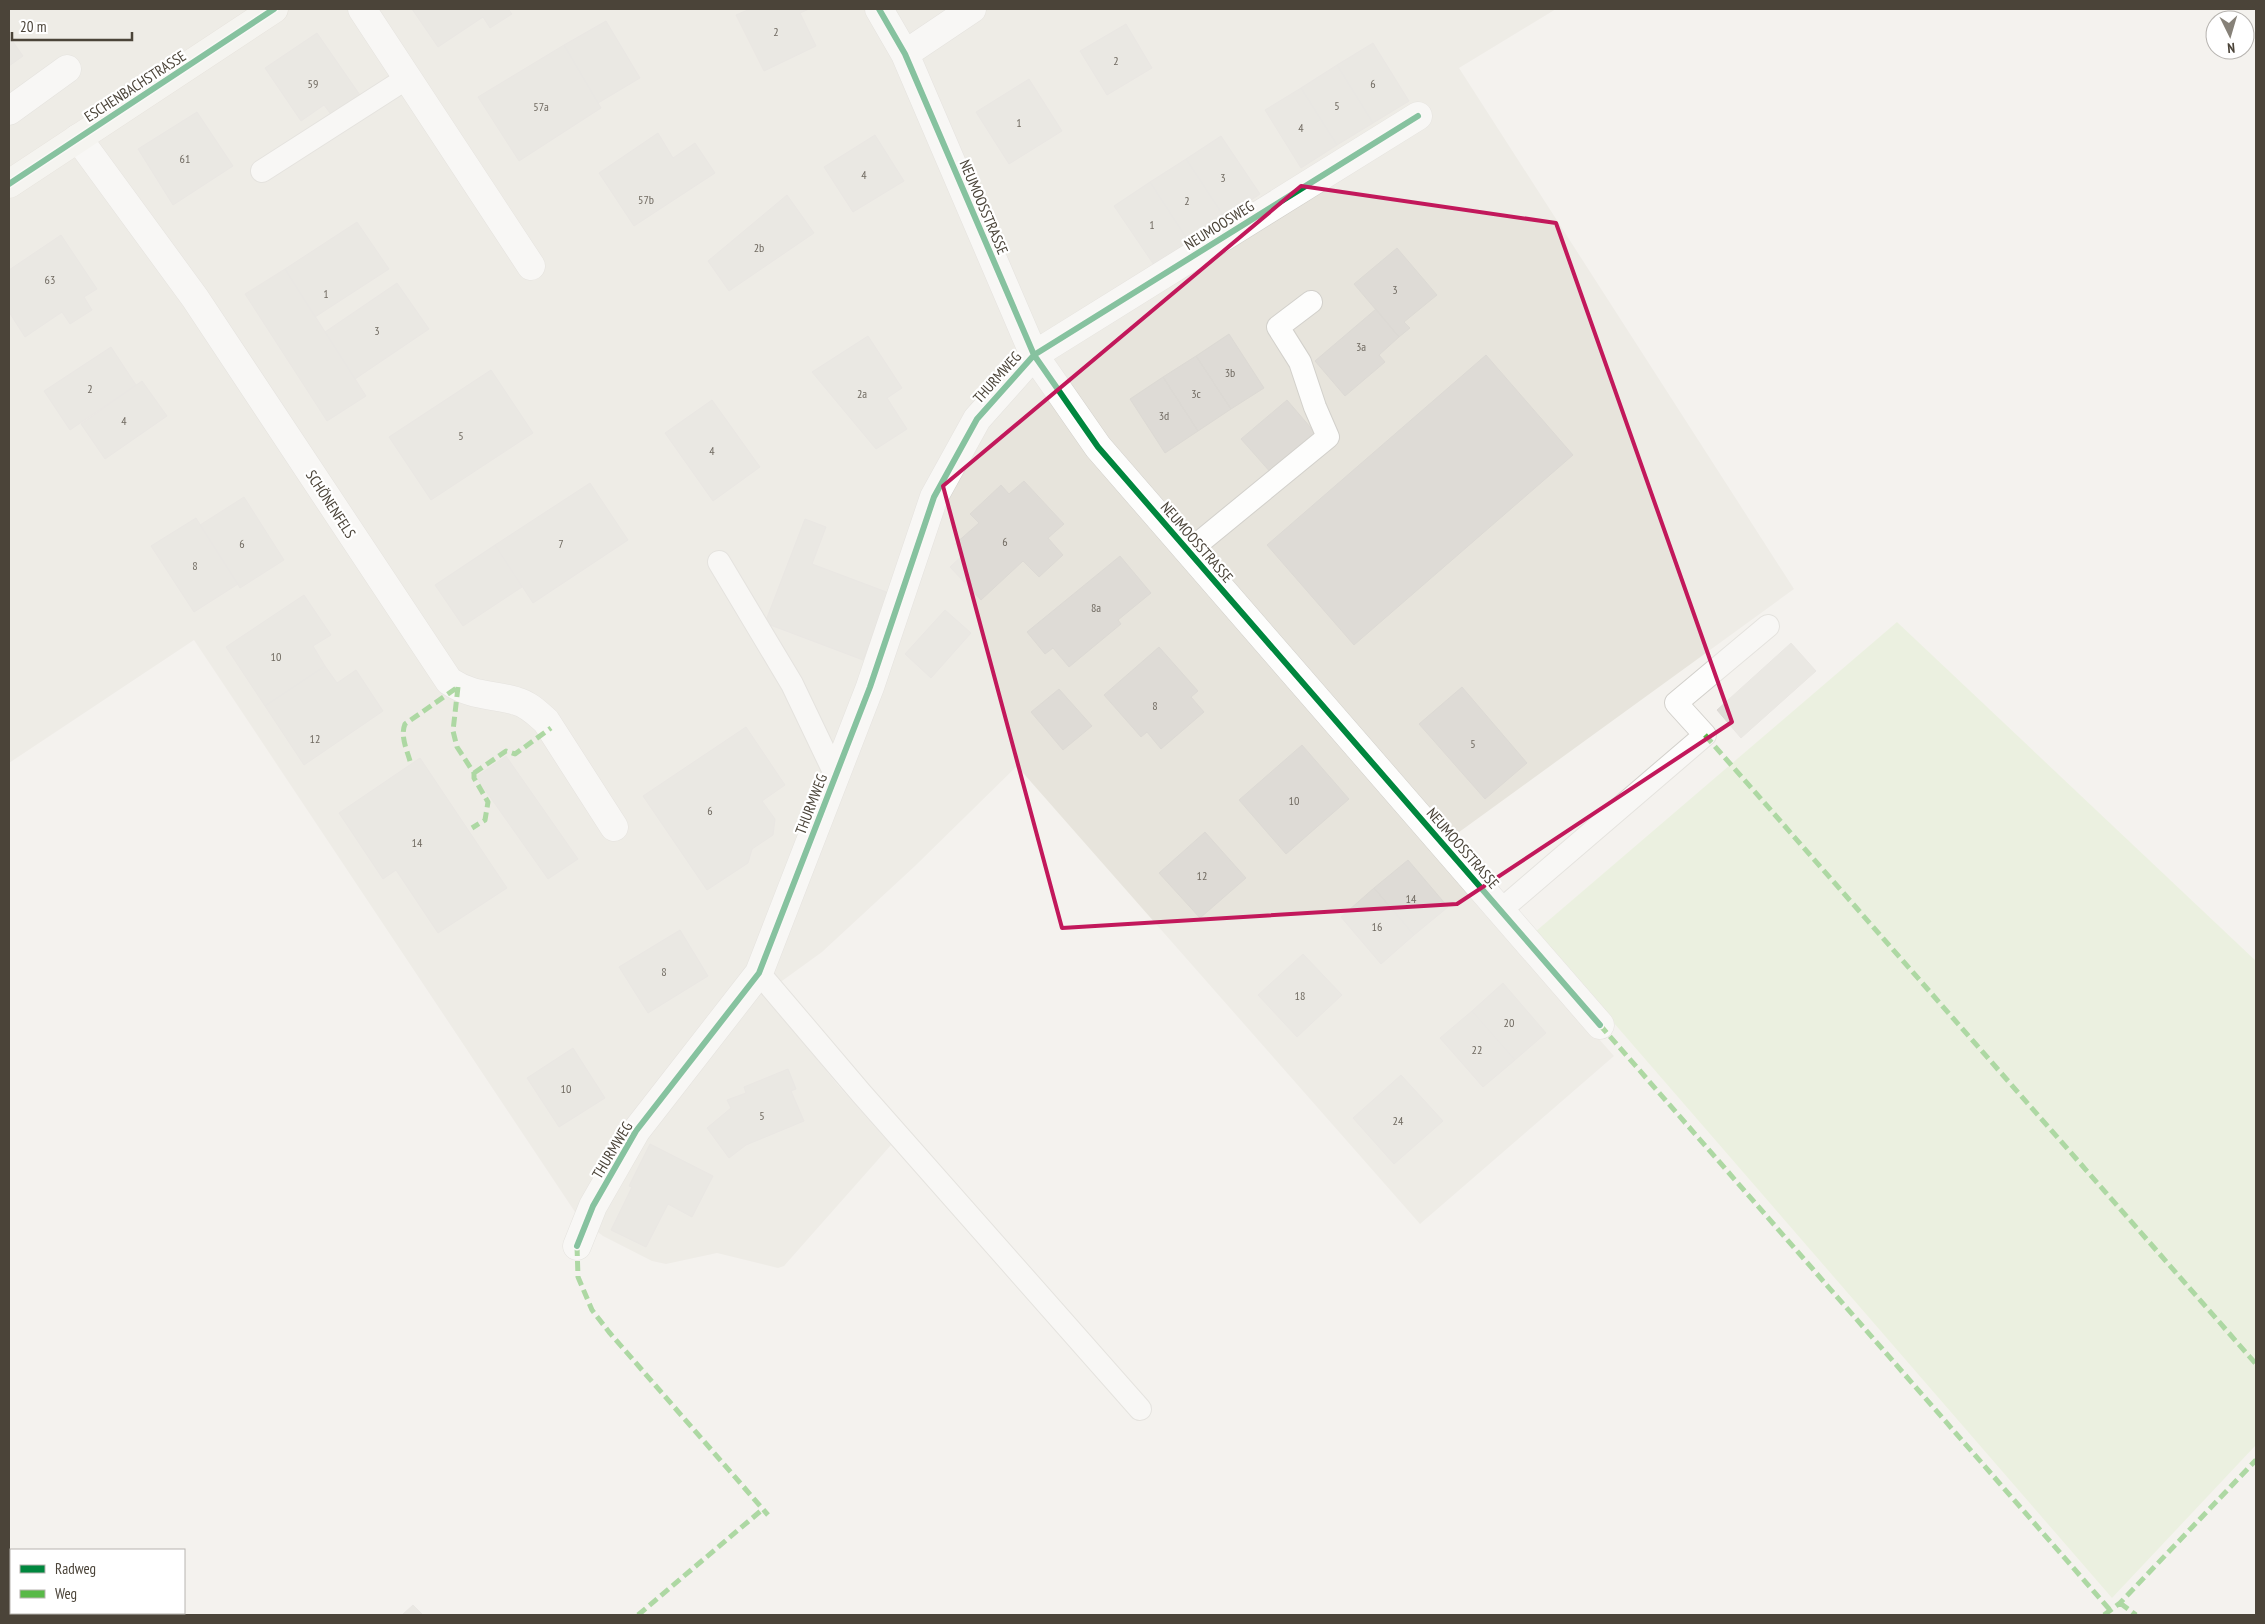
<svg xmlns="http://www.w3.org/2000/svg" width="2265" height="1624" font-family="'PT Sans Narrow',sans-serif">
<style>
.residential{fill:#e7e4dc}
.green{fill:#e1eecf}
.building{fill:#dedbd6;stroke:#dcd9d4}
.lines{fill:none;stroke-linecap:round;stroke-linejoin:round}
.lane-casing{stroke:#d2d0cb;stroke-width:24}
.street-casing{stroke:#d2d0cb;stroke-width:29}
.secondary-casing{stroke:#d3cfc5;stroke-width:29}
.lane{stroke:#fdfdfc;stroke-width:22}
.street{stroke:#fdfdfc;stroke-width:28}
.secondary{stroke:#f7f6f1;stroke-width:28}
.quiet{stroke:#58b947;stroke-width:5;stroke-dasharray:10 5;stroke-linecap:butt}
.cycleway-casing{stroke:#fff;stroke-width:9}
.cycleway{stroke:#00873e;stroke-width:6}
.marked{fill:none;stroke:#c2185b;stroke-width:4;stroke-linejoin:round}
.labels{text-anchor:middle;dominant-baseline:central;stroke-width:4.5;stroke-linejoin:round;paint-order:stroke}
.number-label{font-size:12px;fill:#706a61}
.street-label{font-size:15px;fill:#4b4439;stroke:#fff}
</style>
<rect width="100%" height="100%" fill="#f4f2ee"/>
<path class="residential" d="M9 9H1556L1459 68 1794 589 1433 851 1614 1056 1420 1224 1017 766 915 866 822 952 764 994 837 1084 891 1145 784 1266 778 1268 717 1253 666 1264 652 1261 603 1236 579 1218 194 640 9 763Z"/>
<path class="green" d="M1897 622 2256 961V1445L2112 1598 1535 932Z"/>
<path class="building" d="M412 9H508L512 14 490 28 483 17 438 47Z
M750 9H809L800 13 816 46 764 71 736 15Z
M606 21 640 78 598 103 564 45Z
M1126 24 1152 68 1107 95 1080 51Z
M317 33 362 98 333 117 324 105 301 121 265 68Z
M9 36 23 56 9 66Z
M1373 43 1409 101 1373 123 1337 65Z
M564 45 601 108 519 161 478 97Z
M1337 65 1373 123 1337 145 1301 88Z
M1029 79 1062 131 1009 164 976 112Z
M1301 88 1337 145 1301 168 1265 110Z
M197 112 233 166 173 205 138 149Z
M658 133 673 158 695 143 715 173 634 226 599 173Z
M875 135 904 181 853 212 824 167Z
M1221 136 1260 194 1225 218 1186 159Z
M1186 159 1225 218 1189 242 1150 182Z
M1150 182 1189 242 1154 265 1114 206Z
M787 195 814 233 729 291 708 261Z
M357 222 389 269 315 317 285 269Z
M61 235 97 289 84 297 92 310 70 324 62 312 25 337 9 312V270Z
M1397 248 1437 295 1404 322 1410 328 1399 337 1354 284Z
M285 269 366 396 327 421 245 294Z
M397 283 429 329 355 379 325 332Z
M1376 309 1399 337 1379 355 1385 362 1345 396 1315 361Z
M1229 334 1264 388 1231 409 1196 356Z
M868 336 902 388 887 398 907 429 876 449 812 372Z
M111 347 136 385 70 430 44 391Z
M1486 355 1573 455 1354 645 1267 545Z
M1196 356 1231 409 1198 431 1163 377Z
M491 370 533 433 431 500 389 437Z
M1163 377 1198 431 1165 453 1130 399Z
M142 381 167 416 105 459 81 424Z
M712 400 760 467 713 501 665 433Z
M1287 400 1317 435 1272 474 1241 439Z
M1024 481 1064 524 1048 538 1063 555 1039 577 1023 561 981 600 950 567 964 554 955 544 979 523 970 514 1001 485 1009 494Z
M590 483 628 540 533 603 495 545Z
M244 497 284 560 240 588 200 525Z
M196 518 238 584 194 612 151 546Z
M805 519 826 527 812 564 889 593 863 660 765 623Z
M495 545 522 587 463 626 435 585Z
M1120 556 1151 593 1118 620 1121 624 1069 667 1053 648 1045 654 1027 632Z
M304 595 331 635 313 646 325 666 265 706 226 647Z
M945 610 971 633 931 678 905 654Z
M1791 643 1816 671 1741 738 1717 710Z
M1159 647 1198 691 1191 697 1204 712 1161 749 1147 732 1141 737 1104 695Z
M325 666 337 683 356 670 383 711 304 765 265 706Z
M1462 687 1527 763 1485 799 1419 724Z
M1059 689 1092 726 1063 750 1031 712Z
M746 727 785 785 762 801 775 819 773 835 752 849 748 863 707 890 643 796Z
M1302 745 1349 799 1286 854 1239 800Z
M506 756 578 859 548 879 476 777Z
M420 758 507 888 438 933 396 870 383 879 339 813Z
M1205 832 1246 878 1200 918 1159 873Z
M1408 860 1448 907 1414 935 1374 888Z
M1374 888 1414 935 1381 964 1341 917Z
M680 930 708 976 648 1013 619 967Z
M1303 954 1342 995 1297 1037 1258 995Z
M1503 983 1546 1033 1515 1060 1472 1011Z
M1472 1011 1515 1060 1483 1087 1440 1038Z
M573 1048 605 1098 559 1127 527 1078Z
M788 1069 796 1089 791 1091 804 1121 746 1145 729 1158 707 1128 731 1108 727 1100 746 1093 744 1087Z
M1401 1075 1443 1121 1394 1164 1353 1118Z
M650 1144 713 1176 692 1217 668 1204 646 1247 611 1230 632 1187 629 1186Z
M413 1605 423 1615H402Z"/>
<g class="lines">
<g class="lane-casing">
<path id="lane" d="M262 171 407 78
M1189 551 1328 437 1315 407 1300 362 1278 327 1311 302
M719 562 792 684 836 776
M1501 910 1705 735 1676 703 1768 626
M759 973 861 1093 1140 1409"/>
</g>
<g class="street-casing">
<path id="street" d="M362 9 531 266
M879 9 905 54 1034 355 1098 447 1600 1025
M905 54 972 9
M9 111 67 69
M78 138 195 298 449 681C475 698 490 693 516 701 528 704 537 713 546 721L614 827
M577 1246 593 1206 636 1131 759 973 870 687 934 497 977 419 1034 355 1418 116"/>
</g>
<g class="secondary-casing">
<path id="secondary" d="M9 184 274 9"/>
</g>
<use href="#lane" class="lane"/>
<use href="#street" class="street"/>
<use href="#secondary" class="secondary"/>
<path class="quiet" d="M458 687 453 731 457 747 474 773V778L488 802 485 820 472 828
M1705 735 2256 1364
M410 761C407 750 400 736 405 724L458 687
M474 773 506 751 515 754 551 728
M1600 1025 2110 1610
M577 1246 578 1277 592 1310 609 1332 768 1515
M2120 1603 2136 1615
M638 1615 763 1509
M2104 1615 2120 1603 2256 1460"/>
<g class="cycleway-casing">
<path id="cycleway" d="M879 9 905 54 1034 355 1098 447 1600 1025
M9 184 274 9
M577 1246 593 1206 636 1131 759 973 870 687 934 497 977 419 1034 355 1418 116"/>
</g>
<use href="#cycleway" class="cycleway"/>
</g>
<path d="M0 0H2265V1624H0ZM1301 186 1556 223 1732 722 1457 904 1062 928 943 486Z" fill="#f4f2ee" fill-opacity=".55" fill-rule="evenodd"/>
<path class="marked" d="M1301 186 1556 223 1732 722 1457 904 1062 928 943 486Z"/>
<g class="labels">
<g class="number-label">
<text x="776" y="31">2</text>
<text x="1116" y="60">2</text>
<text x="313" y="83">59</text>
<text x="1373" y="83">6</text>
<text x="1337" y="105">5</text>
<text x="541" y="106">57a</text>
<text x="1019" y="122">1</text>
<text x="1301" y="127">4</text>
<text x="185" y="158">61</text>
<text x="864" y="174">4</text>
<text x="1223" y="177">3</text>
<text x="646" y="199">57b</text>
<text x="1187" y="200">2</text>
<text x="1152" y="224">1</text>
<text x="759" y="247">2b</text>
<text x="50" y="279">63</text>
<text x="1395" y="289">3</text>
<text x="326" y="293">1</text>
<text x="377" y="330">3</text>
<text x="1361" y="346">3a</text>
<text x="1230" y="372">3b</text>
<text x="90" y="388">2</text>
<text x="862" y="393">2a</text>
<text x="1196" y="393">3c</text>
<text x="1164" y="415">3d</text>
<text x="124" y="420">4</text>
<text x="461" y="435">5</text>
<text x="712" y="450">4</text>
<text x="1005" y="541">6</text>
<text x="242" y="543">6</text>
<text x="561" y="543">7</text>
<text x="195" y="565">8</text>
<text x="1096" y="607">8a</text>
<text x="276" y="656">10</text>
<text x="1155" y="705">8</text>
<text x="315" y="738">12</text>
<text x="1473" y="743">5</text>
<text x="1294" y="800">10</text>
<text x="710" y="810">6</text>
<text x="417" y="842">14</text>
<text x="1202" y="875">12</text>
<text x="1411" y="898">14</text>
<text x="1377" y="926">16</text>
<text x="664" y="971">8</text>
<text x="1300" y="995">18</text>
<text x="1509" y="1022">20</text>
<text x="1477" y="1049">22</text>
<text x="566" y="1088">10</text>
<text x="762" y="1115">5</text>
<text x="1398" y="1120">24</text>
</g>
<g class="street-label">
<text transform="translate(135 86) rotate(-33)">ESCHENBACHSTRASSE</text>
<text transform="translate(984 207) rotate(67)">NEUMOOSSTRASSE</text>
<text transform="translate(1219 225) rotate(-32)">NEUMOOSWEG</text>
<text transform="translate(997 377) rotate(-48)">THURMWEG</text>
<text transform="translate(331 504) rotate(57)">SCHÖNENFELS</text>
<text transform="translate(1197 542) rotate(49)">NEUMOOSSTRASSE</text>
<text transform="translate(811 804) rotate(-69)">THURMWEG</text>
<text transform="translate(1463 848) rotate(49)">NEUMOOSSTRASSE</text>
<text transform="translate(612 1150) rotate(-59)">THURMWEG</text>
</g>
</g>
<rect width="2265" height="1624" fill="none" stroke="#4b4439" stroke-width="20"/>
<rect x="10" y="1549" width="175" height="65" fill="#ffffff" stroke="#b7b4b0"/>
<rect x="20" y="1565" width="25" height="8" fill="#00873e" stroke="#b7b4b0"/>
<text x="55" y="1574" font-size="15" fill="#4b4439">Radweg</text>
<rect x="20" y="1590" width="25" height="8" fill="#58b947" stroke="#b7b4b0"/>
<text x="55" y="1599" font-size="15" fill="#4b4439">Weg</text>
<g transform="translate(2230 35) rotate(175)"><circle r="24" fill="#ffffff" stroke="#b7b4b0"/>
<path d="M0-4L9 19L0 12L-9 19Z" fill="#868178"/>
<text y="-8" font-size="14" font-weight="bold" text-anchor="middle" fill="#4b4439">N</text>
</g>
<path d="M12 32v8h120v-8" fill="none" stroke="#4b4439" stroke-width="2.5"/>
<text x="20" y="32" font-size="15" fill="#4b4439" stroke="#ffffff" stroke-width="4" paint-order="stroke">20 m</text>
</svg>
